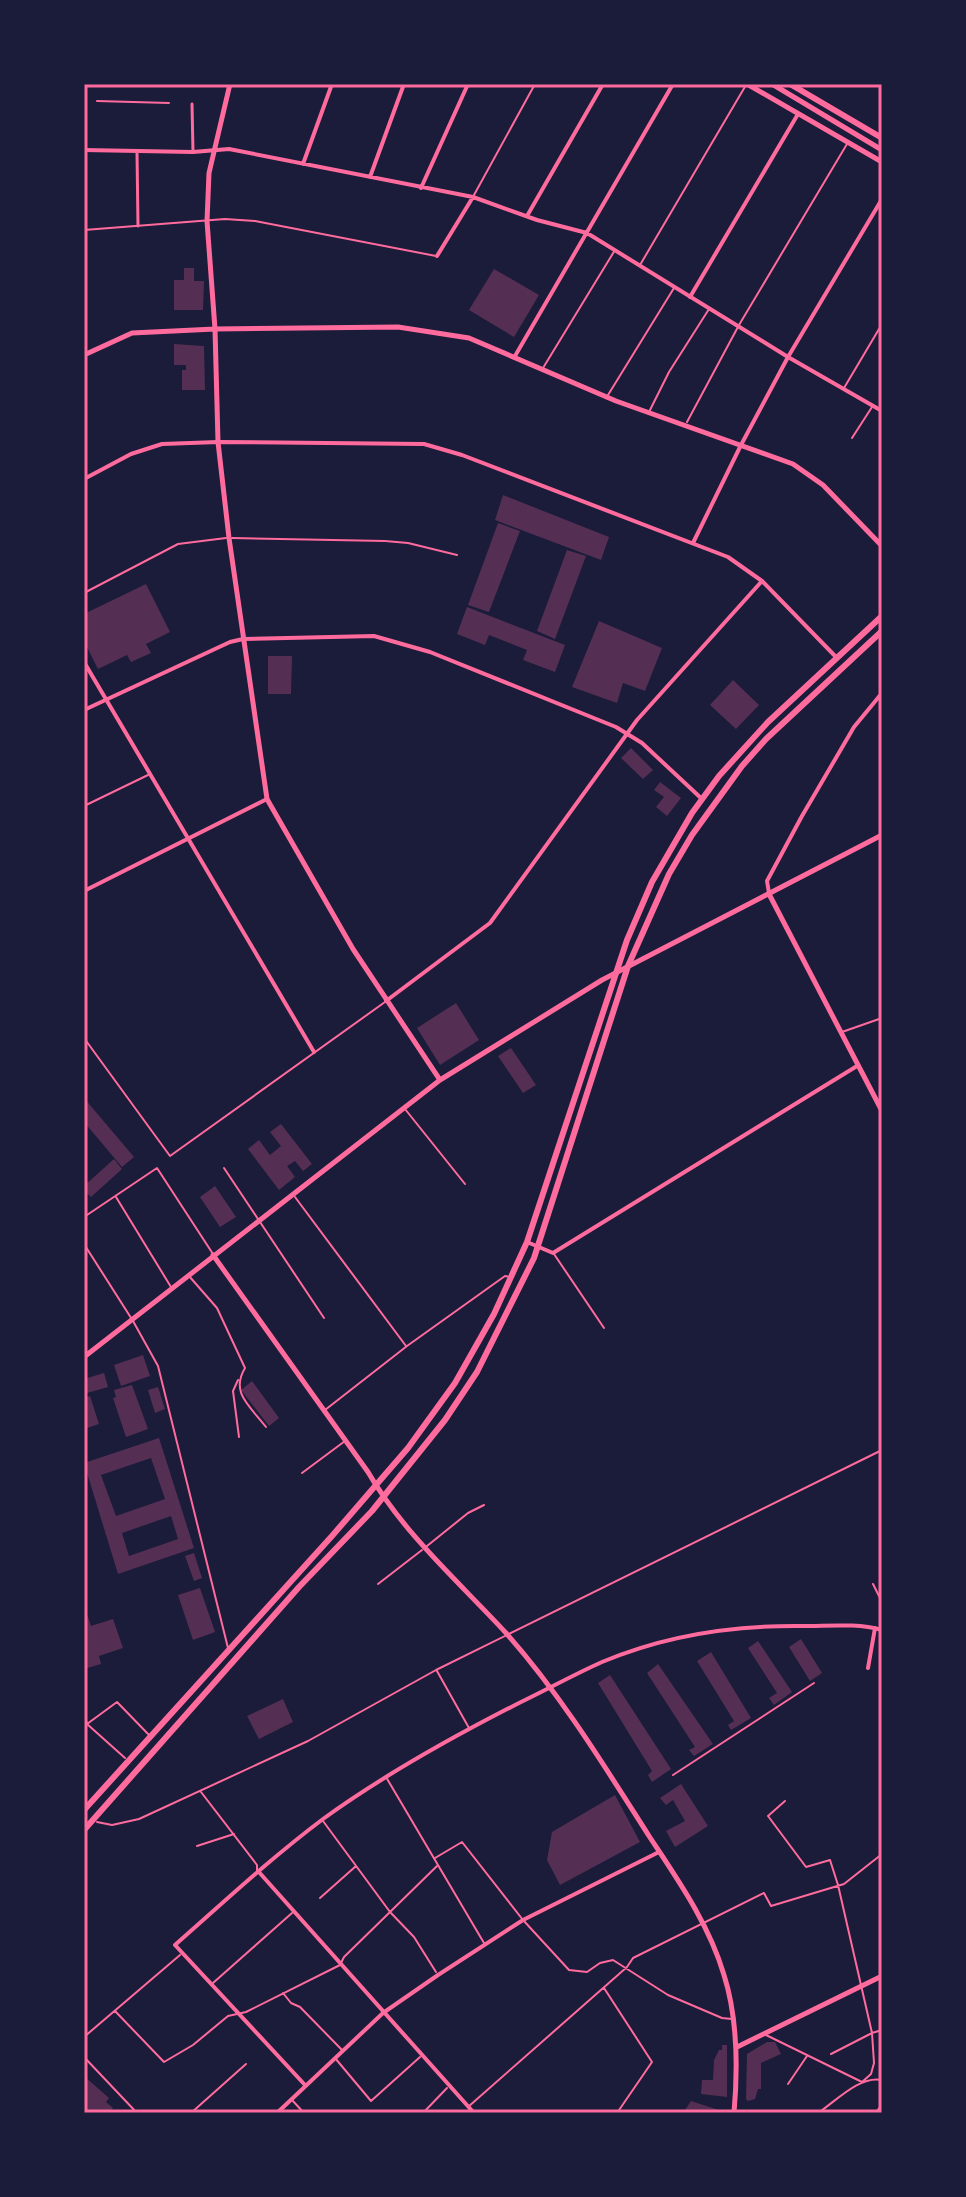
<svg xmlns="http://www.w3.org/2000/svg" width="966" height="2197" font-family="'Source Sans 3',sans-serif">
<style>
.building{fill:#542f53;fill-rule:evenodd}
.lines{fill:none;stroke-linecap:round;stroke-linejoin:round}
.path{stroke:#ff6b9d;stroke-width:2}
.service{stroke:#ff6b9d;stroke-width:2}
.pedestrian{stroke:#ff6b9d;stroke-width:3}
.minor{stroke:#ff6b9d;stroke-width:4}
.tertiary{stroke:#ff6b9d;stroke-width:5}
.secondary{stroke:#ff6b9d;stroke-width:6}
.neatline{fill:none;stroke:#ff6b9d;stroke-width:3}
</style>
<rect width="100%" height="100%" fill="#1b1b3a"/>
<path class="building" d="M184 268H194V281H204L203 310H174V280H184Z
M494 269 539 295 514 337 469 310Z
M174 344 204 346 205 390H182V370H186V365H174Z
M503 495 609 537 601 560 495 520Z
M498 523 520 531 489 612 468 605Z
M567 550 586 556 555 639 537 631Z
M146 584 170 632 146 644 151 653 131 662 127 655 98 669 84 641V614Z
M467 607 565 645 555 672 523 660 527 650 489 635 485 645 457 634Z
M599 621 662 648 645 691 623 683 617 703 572 687Z
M268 656H292L291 694H268Z
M733 680 759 705 736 729 710 705Z
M631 748 653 770 643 779 621 758Z
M660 782 681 798 667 816 656 807 664 797 654 790Z
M456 1003 479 1040 440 1065 417 1028Z
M511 1048 536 1085 523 1093 498 1056Z
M84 1098 134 1157 122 1167 84 1122Z
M281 1124 312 1164 303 1171 295 1161 287 1166 295 1177 279 1190 248 1149 259 1140 270 1155 281 1146 270 1132Z
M114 1159 122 1169 91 1197 84 1190V1186Z
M215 1186 236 1217 220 1227 200 1197Z
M143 1355 150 1376 121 1386 114 1365Z
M104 1373 108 1387 87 1393 84 1379Z
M252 1381 279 1418 269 1426 241 1390Z
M132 1385 148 1429 126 1437 113 1398 116 1397 114 1390Z
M158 1387 165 1409 155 1413 148 1390Z
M90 1396 99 1424 84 1429V1398Z
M159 1438 194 1548 118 1574 84 1463ZM151 1458 165 1499 116 1516 101 1475ZM171 1516 178 1539 129 1556 122 1533Z
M194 1553 202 1578 194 1581 185 1556Z
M200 1588 215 1632 193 1640 178 1595Z
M87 1614 91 1626 113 1619 123 1648 99 1656 101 1664 84 1669V1615Z
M801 1639 822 1673 810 1681 789 1647Z
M758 1641 792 1692 774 1705 769 1698 777 1693 748 1648Z
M711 1652 751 1718 731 1730 728 1725 734 1721 697 1661Z
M658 1664 713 1744 694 1756 689 1750 695 1747 647 1673Z
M610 1675 671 1769 652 1782 648 1775 652 1771 598 1683Z
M283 1699 293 1722 259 1739 247 1716Z
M681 1784 708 1826 675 1847 666 1831 685 1821 673 1800 666 1805 660 1798Z
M615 1795 640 1842 560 1885 547 1860 552 1832Z
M767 2042H775L781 2054 761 2063V2089H758L755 2099 748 2101 746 2099 747 2054Z
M722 2045H727V2097L701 2094 702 2080H713L714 2060 719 2050H722Z
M84 2076 109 2098 106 2102 113 2108 109 2113H84Z
M691 2101 725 2112V2113H683Z"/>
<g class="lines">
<path class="path" d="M673 1775 814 1683"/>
<path class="service" d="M97 101 169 103
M474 195 535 84
M84 230 225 219 255 221 436 256
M640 265 746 85
M543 368 615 250
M844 388 882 324
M608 395 674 288
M650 410 669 372 709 309
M687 422 739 325 847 144
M852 438 872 407
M232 538 385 541 408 543 457 555
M84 593 178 544 226 538
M84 806 148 775
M842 1032 882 1018
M84 1038 170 1156 385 1002
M405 1109 465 1184
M224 1168 324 1318
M116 1197 171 1287
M295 1197 406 1346
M84 1217 157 1168 213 1254
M84 1244 133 1321 158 1366 228 1648
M554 1254 604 1328
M189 1276 217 1308 245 1368C230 1393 250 1406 266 1427
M238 1380 233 1391 239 1437
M325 1410 407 1346 505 1276 510 1277
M302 1473 345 1441
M427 1546 468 1513 484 1505
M378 1584 422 1550
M873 1584 882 1602
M437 1671 469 1728
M84 1714 87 1724 117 1702 150 1736
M84 1725 87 1724 125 1758
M386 1777 484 1943
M201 1792 257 1865V1870
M323 1821 390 1912 414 1937 436 1972
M97 1822 112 1825 139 1819 308 1741 436 1670 882 1450
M197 1846 234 1834
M435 1858 462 1842 523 1920 569 1970 587 1972 600 1963 613 1960 668 1995 722 2018 732 2019
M320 1898 356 1866
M213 1983 292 1913
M604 1988 652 2062 617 2113
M283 1993 291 2003 300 2007 343 2051
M115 2011 164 2062 193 2045 228 2016 246 2012 340 1965 344 1957 437 1866
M766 2035 862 2082 871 2074 874 2063 872 2033 838 1885 830 1860 806 1867 768 1816 785 1801
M84 2037 180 1955
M831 2054 872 2033 882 2030
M84 2057 137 2113
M335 2058 371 2101 420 2057
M788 2084 807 2056
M292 2100 304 2113
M468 2107 627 1967 633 1958 764 1893 771 1906 844 1884 882 1854
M191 2113 246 2064
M423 2113 447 2088
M818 2113C836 2101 860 2075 882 2080"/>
<path class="pedestrian" d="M192 104 193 152
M137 152 138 226"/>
<path class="minor" d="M84 150 193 152 229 149 473 197 537 220 587 233 788 357 882 411
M303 164 332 84
M370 177 404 84
M421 188 468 84
M527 216 603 84
M437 256 473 197
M690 297 798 114
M515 356 673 84
M84 479 131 454 162 444 218 442 424 444 462 455 728 557 762 581 836 657
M693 543 741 445 788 357 882 199
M84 662 314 1052
M84 710 230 642 243 639 374 636 430 652 616 727 642 743 702 799
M84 891 267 799
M769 893 767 881 802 816 854 727 882 693
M386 1001 490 923 637 720 762 581
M527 1242 553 1253 857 1066
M868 1668 875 1628
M258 1871 474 2113
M305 2085 175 1945C224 1902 271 1858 323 1819 385 1774 452 1737 521 1702 548 1689 575 1674 602 1662 666 1635 735 1625 804 1626 829 1626 857 1623 882 1630
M277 2113 383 2013 438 1975 523 1920 659 1852
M877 2113 882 2106"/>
<path class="tertiary" d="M230 84 209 173 207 221 215 329 218 442 229 538 267 799 353 949 440 1080
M747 84 882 162
M772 84 882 150
M84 355 132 333 215 329 398 327 469 338 616 401 793 464 823 485 882 546
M769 894 882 1111
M213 1255 368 1472C404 1534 458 1581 506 1633 561 1695 605 1767 649 1836 678 1880 709 1924 724 1975 738 2019 738 2067 734 2113
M84 1357 440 1080 602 980 882 835
M737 2047 882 1976"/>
<path class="secondary" d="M790 84 882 138
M84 1810 332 1536 408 1448 455 1383 494 1314 527 1242 627 940 652 882 692 813 719 776 768 722 882 616
M84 1830 299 1587 372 1511 445 1420 477 1372 534 1258 628 966 669 874 692 835 742 766 766 739 882 631"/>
</g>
<rect width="966" height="2197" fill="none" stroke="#1b1b3a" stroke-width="172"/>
<rect x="86" y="86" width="794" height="2025" class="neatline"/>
</svg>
